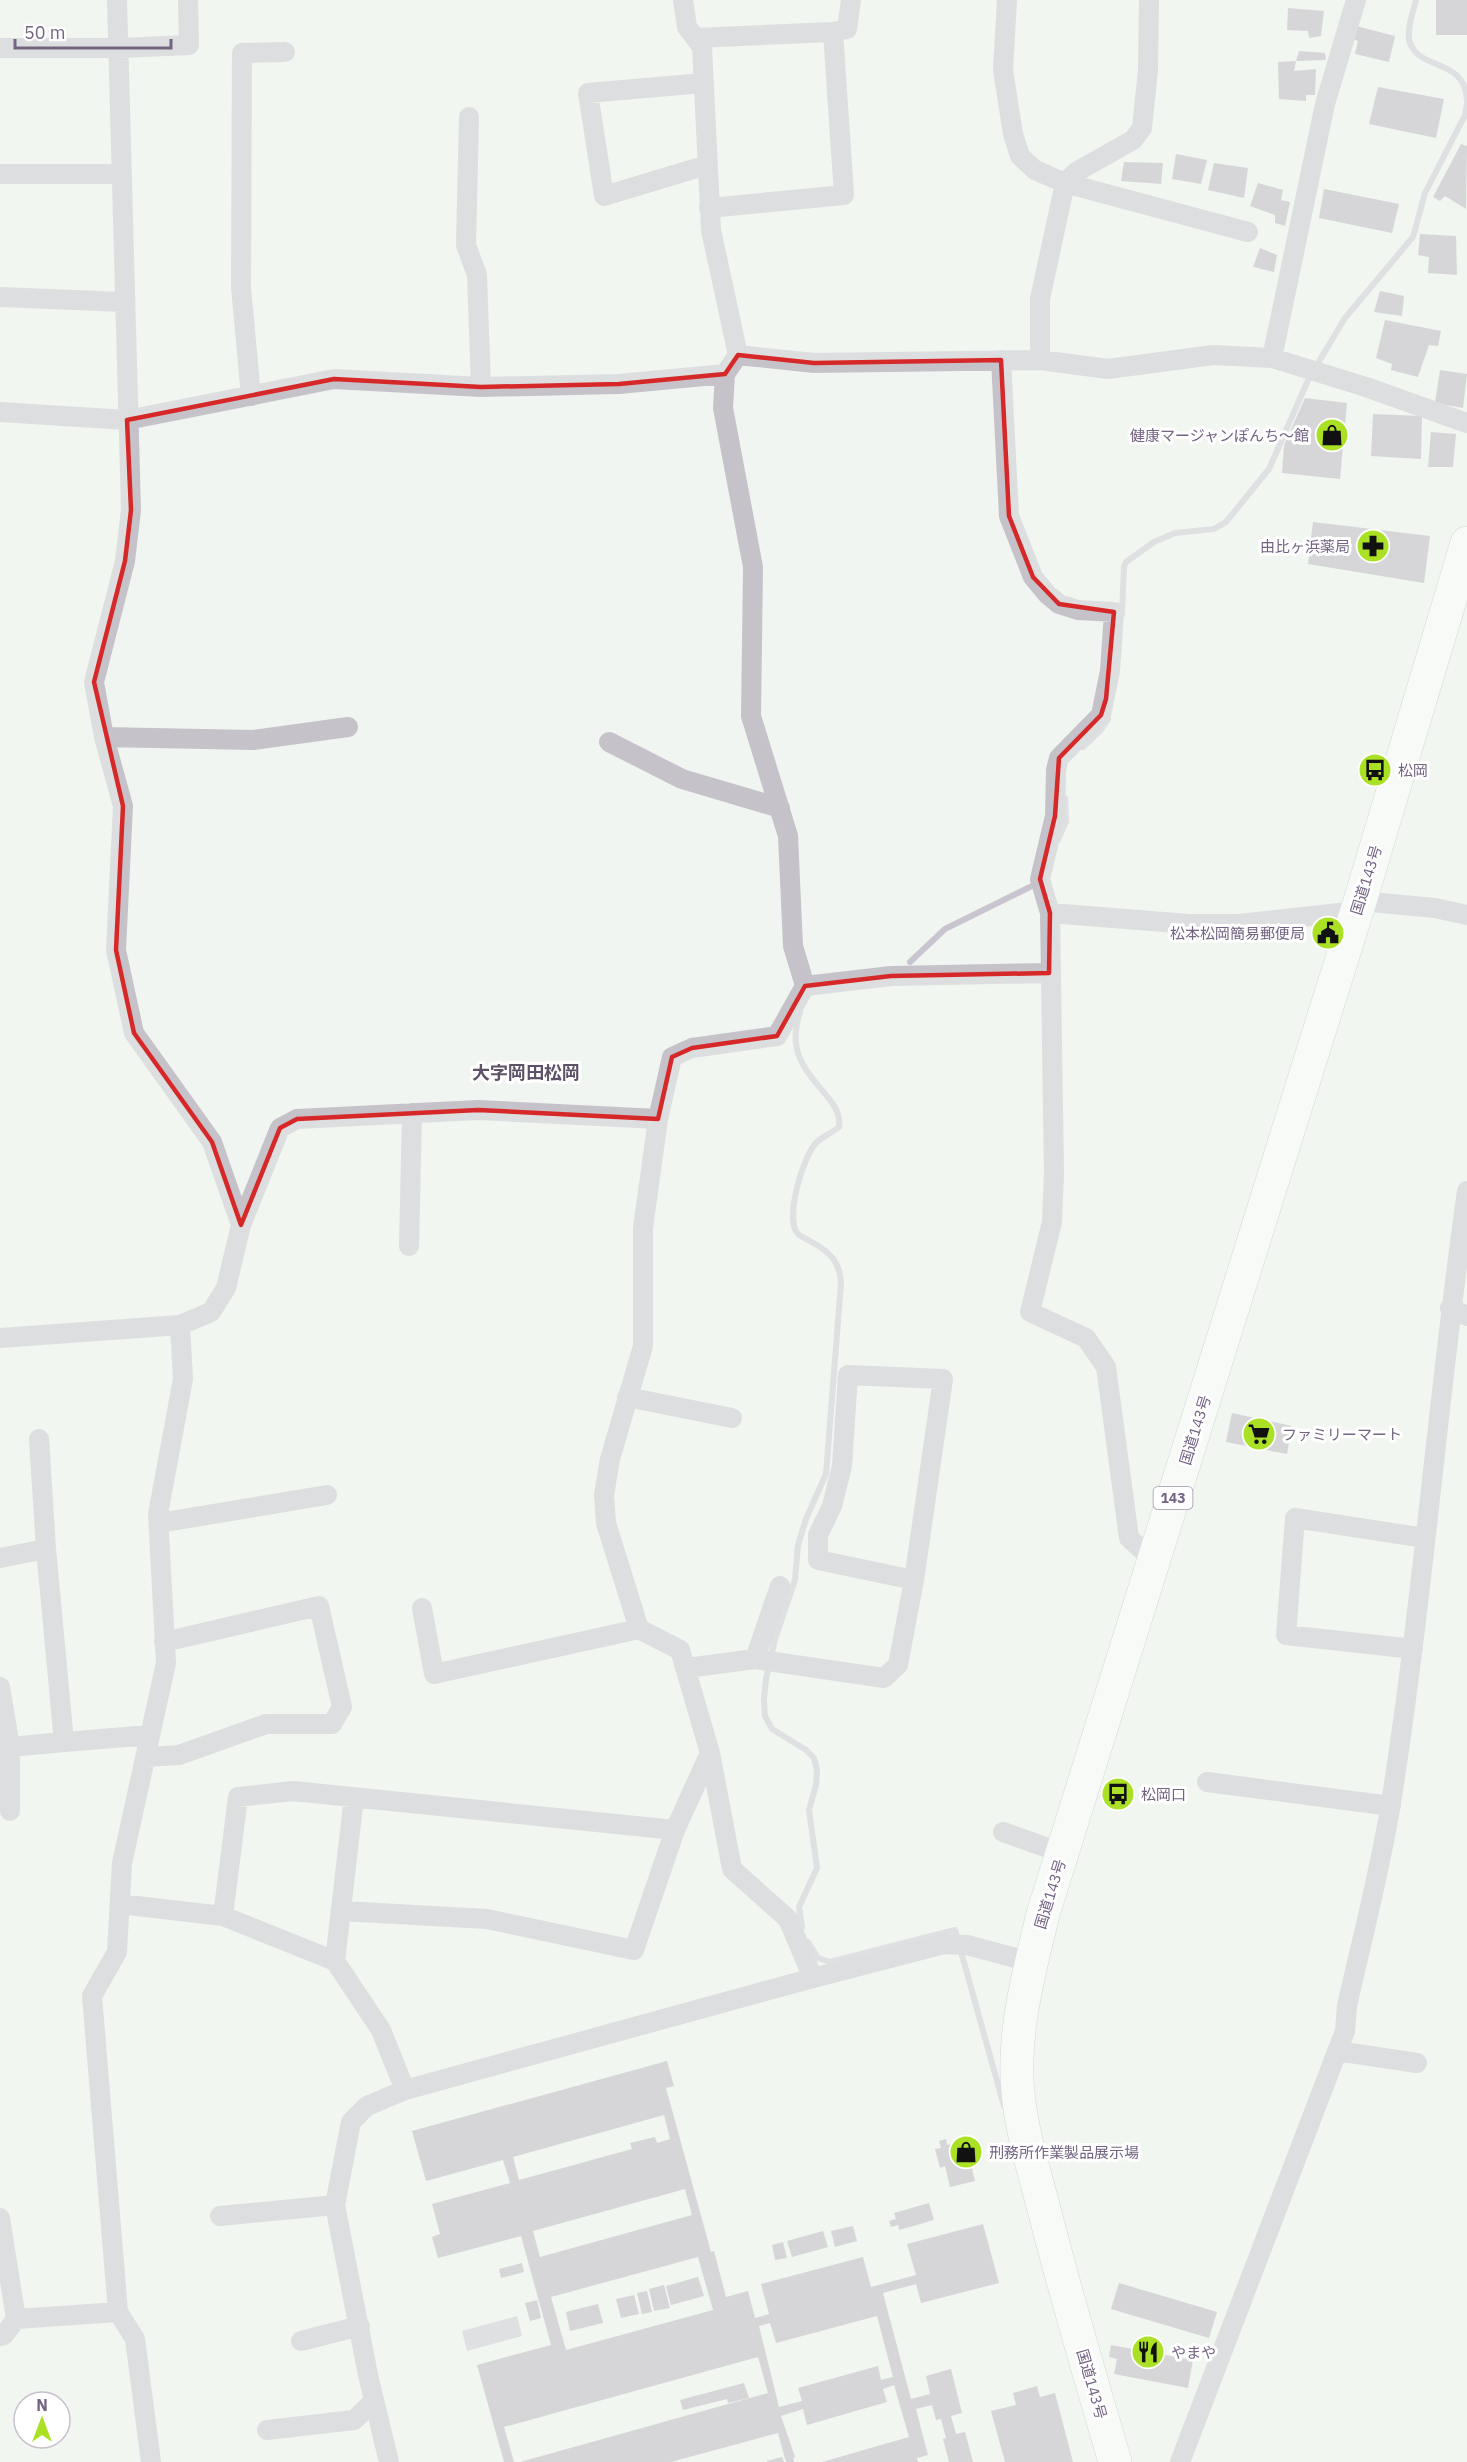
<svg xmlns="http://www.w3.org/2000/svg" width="1467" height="2462" font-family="'IBM Plex Sans','Noto Sans JP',sans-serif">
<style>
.water{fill:#c8c5d1}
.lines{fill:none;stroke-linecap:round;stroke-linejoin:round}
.stream{stroke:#c8c5d1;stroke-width:6}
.building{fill:#b5b0bb;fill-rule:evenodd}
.highway-casing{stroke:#b6b3b9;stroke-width:34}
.street{stroke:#c6c2c9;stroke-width:20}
.highway{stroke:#fff;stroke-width:33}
.marked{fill:none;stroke:#d62828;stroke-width:4.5;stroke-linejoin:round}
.labels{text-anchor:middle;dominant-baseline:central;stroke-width:6;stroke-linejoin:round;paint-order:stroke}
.shield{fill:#fff;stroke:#9d92a8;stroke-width:1.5}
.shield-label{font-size:14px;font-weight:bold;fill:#736482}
.poi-label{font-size:15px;fill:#736482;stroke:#fff;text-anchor:start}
.street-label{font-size:15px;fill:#736482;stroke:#fff}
.quarter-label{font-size:18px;font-weight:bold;fill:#5d5267;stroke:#fff}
</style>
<rect width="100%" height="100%" fill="#f1f5f1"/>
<path class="water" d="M517 2316 522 2336 467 2351 462 2331Z"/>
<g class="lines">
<path class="stream" d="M1416 0C1413 12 1406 31 1410 43 1420 71 1465 58 1467 100
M1122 614 1124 567 1126 562 1154 542 1175 533 1214 529 1226 522 1269 469 1309 378 1345 318 1413 237 1425 193 1465 115 1467 104
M1083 747 1100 731 1108 719
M1058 840 1066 821 1065 798
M910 962 945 929 1038 883
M800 1012C778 1075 845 1092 839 1127 832 1133 823 1136 817 1142 803 1155 784 1220 798 1234 801 1237 807 1239 810 1241 828 1251 840 1260 841 1283L826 1474 806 1519 798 1545 795 1580 775 1639 766 1679 764 1700 765 1716 772 1729 806 1750 814 1758 817 1770 816 1785 809 1810 817 1868 799 1907 802 1927
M808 1942 818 1958 830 1962 955 1930 1004 2106"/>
</g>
<path class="building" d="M1436 0H1467V35H1436Z
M1288 8 1324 11 1321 36 1309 38 1308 31 1287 30Z
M1352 25 1395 36 1389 62 1355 54 1358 41 1349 38Z
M1299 51 1325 53 1326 60 1296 61 1294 71 1316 69 1315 95H1306V101L1279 99 1278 62 1296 61Z
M1378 87 1444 99 1436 138 1369 124Z
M1461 144 1467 146 1466 209 1445 196 1440 201 1433 197Z
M1176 154 1207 160 1201 184 1172 179Z
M1124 162 1163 163 1161 184 1121 181Z
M1214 163 1248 168 1244 198 1208 190Z
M1258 183 1283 190 1281 200 1290 202 1285 226 1275 223V215L1250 206Z
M1324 189 1399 204 1392 233 1319 218Z
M1420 234 1456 236 1457 275 1428 273 1429 257 1418 255Z
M1260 248 1277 255 1274 272 1253 267Z
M1380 291 1404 296 1402 316 1374 312Z
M1385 320 1441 331 1438 346 1429 345 1418 377 1391 370 1392 364 1376 358Z
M1440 370 1467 374 1463 408 1435 403Z
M1305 398 1347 403 1340 479 1282 473 1284 445Z
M1373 414 1422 416 1421 459 1371 456Z
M1431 432 1456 434 1453 467H1428Z
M1313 522 1430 536 1424 583 1308 564Z
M1232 1413 1292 1426 1287 1454 1226 1442Z
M667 2061 674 2086 666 2088 711 2252 714 2251 726 2297 748 2291 755 2318 769 2314 761 2284 863 2257 871 2287 916 2275 907 2244 983 2224 999 2283 921 2303 916 2284 883 2293 911 2399 930 2394 926 2376 951 2369 962 2413 951 2416 956 2434 965 2432 973 2462H949L943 2439 946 2438 941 2419 936 2420 932 2405 916 2409 928 2455 917 2458 918 2462H822L909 2437 894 2385 883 2389 887 2402 807 2425 803 2409 781 2416 795 2457 793 2458 794 2462H787L785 2459 778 2433 671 2462H520L768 2393 758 2357 504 2427 514 2462H504L477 2365 551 2345 521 2236 438 2258 432 2237 440 2234 432 2204 510 2183 503 2160 426 2181 412 2131ZM664 2115 670 2139 657 2143 655 2137 630 2143 632 2149 519 2180 513 2157ZM685 2189 692 2215 540 2257 533 2231ZM698 2257 713 2310 566 2350 551 2297ZM877 2316 893 2377 881 2380 878 2366 798 2388 802 2401 779 2407 759 2326 770 2323 776 2343Z
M946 2139 947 2145 965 2140 975 2181 950 2187 945 2166 940 2168 935 2149 941 2148 939 2141Z
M929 2203 934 2220 899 2230 898 2225 891 2227 889 2221 896 2219 894 2213Z
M853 2226 857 2241 835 2247 831 2231Z
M823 2231 828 2247 792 2257 787 2241Z
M783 2242 787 2258 775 2260 772 2245Z
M522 2263 524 2272 501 2278 499 2269Z
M698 2277 704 2296 671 2305 666 2286Z
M1119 2283 1217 2312 1209 2338 1111 2309Z
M664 2285 670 2308 654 2311 649 2289Z
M647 2291 652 2312 642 2314 637 2293Z
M634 2295 639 2314 621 2318 616 2299Z
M537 2300 541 2318 530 2321 525 2303Z
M598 2304 603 2323 570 2331 566 2312Z
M1111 2345 1193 2360 1188 2388 1114 2374 1117 2359 1109 2357Z
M744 2383 749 2398 728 2403 727 2399 683 2410 680 2400Z
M1037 2386 1040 2397 1055 2393 1073 2462H1005L991 2411 1016 2405 1013 2393Z
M782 2457 784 2462H767V2461Z"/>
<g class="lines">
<g class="highway-casing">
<path id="highway" d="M1115 2462C1091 2379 1066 2296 1045 2213 1035 2174 1022 2134 1018 2093 1012 2033 1029 1973 1043 1914L1360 901 1467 543"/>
</g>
<path class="street" d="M117 0 131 510 125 561 94 682 104 737 123 806 116 950 134 1033 212 1142 241 1225
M1007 0 1003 70 1013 134 1020 156 1035 170 1065 183 1040 299V360
M1149 0 1148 70 1142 128 1133 140 1076 172 1065 183 1248 232
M833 32 847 29 851 0
M696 38 833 32 844 195 709 208
M0 48H118L189 45 188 0
M703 83 588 93 604 196 707 165
M469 117 466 245 477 275 481 387
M0 174H121
M0 297 124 302
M738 355 814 363 1040 360 1108 369 1213 355 1272 358 1366 387 1467 423
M1272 358 1325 104 1356 0
M1001 360 1009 516 1033 577 1047 594 1059 604 1078 610 1114 612 1110 671 1101 715 1059 758 1056 770 1055 816 1040 879 1050 913 1054 1173 1052 1222 1030 1312 1086 1338 1106 1367 1129 1538 1154 1561
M725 374 723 408 753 567 751 716 788 836 793 946 805 986 777 1036 692 1048 672 1057 658 1119 643 1228V1346L610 1459 604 1495 606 1523 639 1629 680 1650 710 1753 732 1869 788 1919 813 1978
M251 396 241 287 242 53 285 52
M0 412 127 420 334 379 481 387 619 384 725 374 738 355 711 230 702 47 687 27 683 0
M104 737 253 740 348 727
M609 742 682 779 780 808
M1360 901 1435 908 1467 915
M1050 913 1189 924H1239L1357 911
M805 986 891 976 1049 973
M409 1246 412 1113
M1450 1308 1467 1316
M0 1338 180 1325 211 1312 226 1288 241 1225 280 1128 297 1119 478 1110 658 1119
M627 1397 732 1418
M39 1439 46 1549 64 1742 150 1735
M159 1523 327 1495
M0 1558 46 1549
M422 1608 434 1674 639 1629
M1413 1649 1286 1635 1295 1518 1425 1538
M755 1659 780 1586
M687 1668 755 1659 884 1678 898 1665 914 1580 943 1379 848 1375 842 1466 832 1506 818 1535V1560L914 1580
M0 1687 10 1747 64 1742
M10 1747V1811
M145 1757 179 1755 266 1724H332L342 1707 319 1606 164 1642
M1207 1782 1391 1806
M1003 1832 1062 1853
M120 1904 223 1916 335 1961 381 2030 405 2090
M342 1911 487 1919 634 1950 675 1830
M223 1916 238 1797 293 1791 675 1830 710 1753
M335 1961 354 1797
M1337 2051 1417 2063
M220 2216 335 2205
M0 2218 16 2319 4 2335 0 2336
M16 2319 118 2312
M301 2341 360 2326
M267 2430 354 2420 374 2401
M151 2462 135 2339 118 2312 92 1996 117 1952 122 1863 166 1663 158 1514 183 1379 180 1325
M389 2462 368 2375 335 2205 351 2122 367 2106 405 2090 813 1978 944 1944 967 1945 1031 1962
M1180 2462 1345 2031 1347 2006C1362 1939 1380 1871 1391 1803 1423 1600 1438 1395 1467 1191"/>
<use href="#highway" class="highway"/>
</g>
<path d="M0 0H1467V2462H0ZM738 355 814 363 1001 360 1009 516 1033 577 1059 604 1114 612 1106 699 1101 715 1059 758 1055 816 1040 879 1050 913 1049 973 891 976 805 986 777 1036 692 1048 672 1057 658 1119 478 1110 297 1119 280 1128 241 1225 212 1142 134 1033 116 950 123 806 94 682 125 561 131 510 127 420 334 379 481 387 619 384 725 374Z" fill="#f1f5f1" fill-opacity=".55" fill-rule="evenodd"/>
<path class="marked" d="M738 355 814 363 1001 360 1009 516 1033 577 1059 604 1114 612 1106 699 1101 715 1059 758 1055 816 1040 879 1050 913 1049 973 891 976 805 986 777 1036 692 1048 672 1057 658 1119 478 1110 297 1119 280 1128 241 1225 212 1142 134 1033 116 950 123 806 94 682 125 561 131 510 127 420 334 379 481 387 619 384 725 374Z"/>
<defs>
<g id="shop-disc" transform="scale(1.725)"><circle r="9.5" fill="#aae125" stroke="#fff"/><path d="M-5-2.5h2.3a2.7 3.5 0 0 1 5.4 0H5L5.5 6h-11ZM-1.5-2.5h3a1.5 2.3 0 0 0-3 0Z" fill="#111"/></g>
<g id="pharmacy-disc" transform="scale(1.725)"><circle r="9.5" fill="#aae125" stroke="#fff"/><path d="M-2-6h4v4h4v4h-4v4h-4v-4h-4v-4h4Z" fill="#111"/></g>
<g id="bus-disc" transform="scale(1.725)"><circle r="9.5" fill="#aae125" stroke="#fff"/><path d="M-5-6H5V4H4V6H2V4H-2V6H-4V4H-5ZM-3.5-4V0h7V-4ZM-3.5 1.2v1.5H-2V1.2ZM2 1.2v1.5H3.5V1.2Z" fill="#111"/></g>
<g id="civic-disc" transform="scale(1.725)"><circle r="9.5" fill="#aae125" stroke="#fff"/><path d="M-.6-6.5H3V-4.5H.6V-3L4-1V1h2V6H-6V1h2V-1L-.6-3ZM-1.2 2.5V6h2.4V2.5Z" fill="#111"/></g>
<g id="supermarket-disc" transform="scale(1.725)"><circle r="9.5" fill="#aae125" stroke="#fff"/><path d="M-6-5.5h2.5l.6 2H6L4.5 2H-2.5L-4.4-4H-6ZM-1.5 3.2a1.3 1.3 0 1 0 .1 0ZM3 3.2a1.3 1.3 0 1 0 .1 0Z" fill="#111"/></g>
<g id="restaurant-disc" transform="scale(1.725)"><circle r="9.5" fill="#aae125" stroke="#fff"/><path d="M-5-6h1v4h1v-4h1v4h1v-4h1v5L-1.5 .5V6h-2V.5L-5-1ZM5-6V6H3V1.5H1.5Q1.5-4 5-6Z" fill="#111"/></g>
</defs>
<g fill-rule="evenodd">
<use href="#shop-disc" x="1332" y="435"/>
<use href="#pharmacy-disc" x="1373" y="546"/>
<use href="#bus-disc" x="1375" y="770"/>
<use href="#civic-disc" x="1328" y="933"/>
<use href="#supermarket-disc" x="1259" y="1434"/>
<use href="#bus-disc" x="1118" y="1794"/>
<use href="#shop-disc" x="966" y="2152"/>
<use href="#restaurant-disc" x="1148" y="2352"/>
</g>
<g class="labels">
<rect class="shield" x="1153.5" y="1487" width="39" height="22" rx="4.5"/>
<g class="shield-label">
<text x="1173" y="1498">143</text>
</g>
<g class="poi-label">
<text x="1309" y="435" text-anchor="end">健康マージャンぽんち～館</text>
<text x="1350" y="546" text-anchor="end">由比ヶ浜薬局</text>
<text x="1398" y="770">松岡</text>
<text x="1305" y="933" text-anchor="end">松本松岡簡易郵便局</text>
<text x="1282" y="1434">ファミリーマート</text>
<text x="1141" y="1794">松岡口</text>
<text x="989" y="2152">刑務所作業製品展示場</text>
<text x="1171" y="2352">やまや</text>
</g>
<g class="street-label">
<text transform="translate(1366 880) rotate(-73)">国道143号</text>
<text transform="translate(1195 1430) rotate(-73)">国道143号</text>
<text transform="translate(1050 1894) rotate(-73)">国道143号</text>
<text transform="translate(1092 2384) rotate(74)">国道143号</text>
</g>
<g class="quarter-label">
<text x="526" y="1072">大字岡田松岡</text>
</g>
</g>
<g transform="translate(42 2420)"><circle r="28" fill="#ffffff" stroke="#c7c1cd" stroke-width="1.5"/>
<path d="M0-4.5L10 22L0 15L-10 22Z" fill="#aae125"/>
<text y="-9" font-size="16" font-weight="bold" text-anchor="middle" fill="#736482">N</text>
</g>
<path d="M15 39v9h156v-9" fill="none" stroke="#736482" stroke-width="3"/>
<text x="24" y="39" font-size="18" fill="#736482" stroke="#ffffff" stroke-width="4.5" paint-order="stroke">50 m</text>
</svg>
